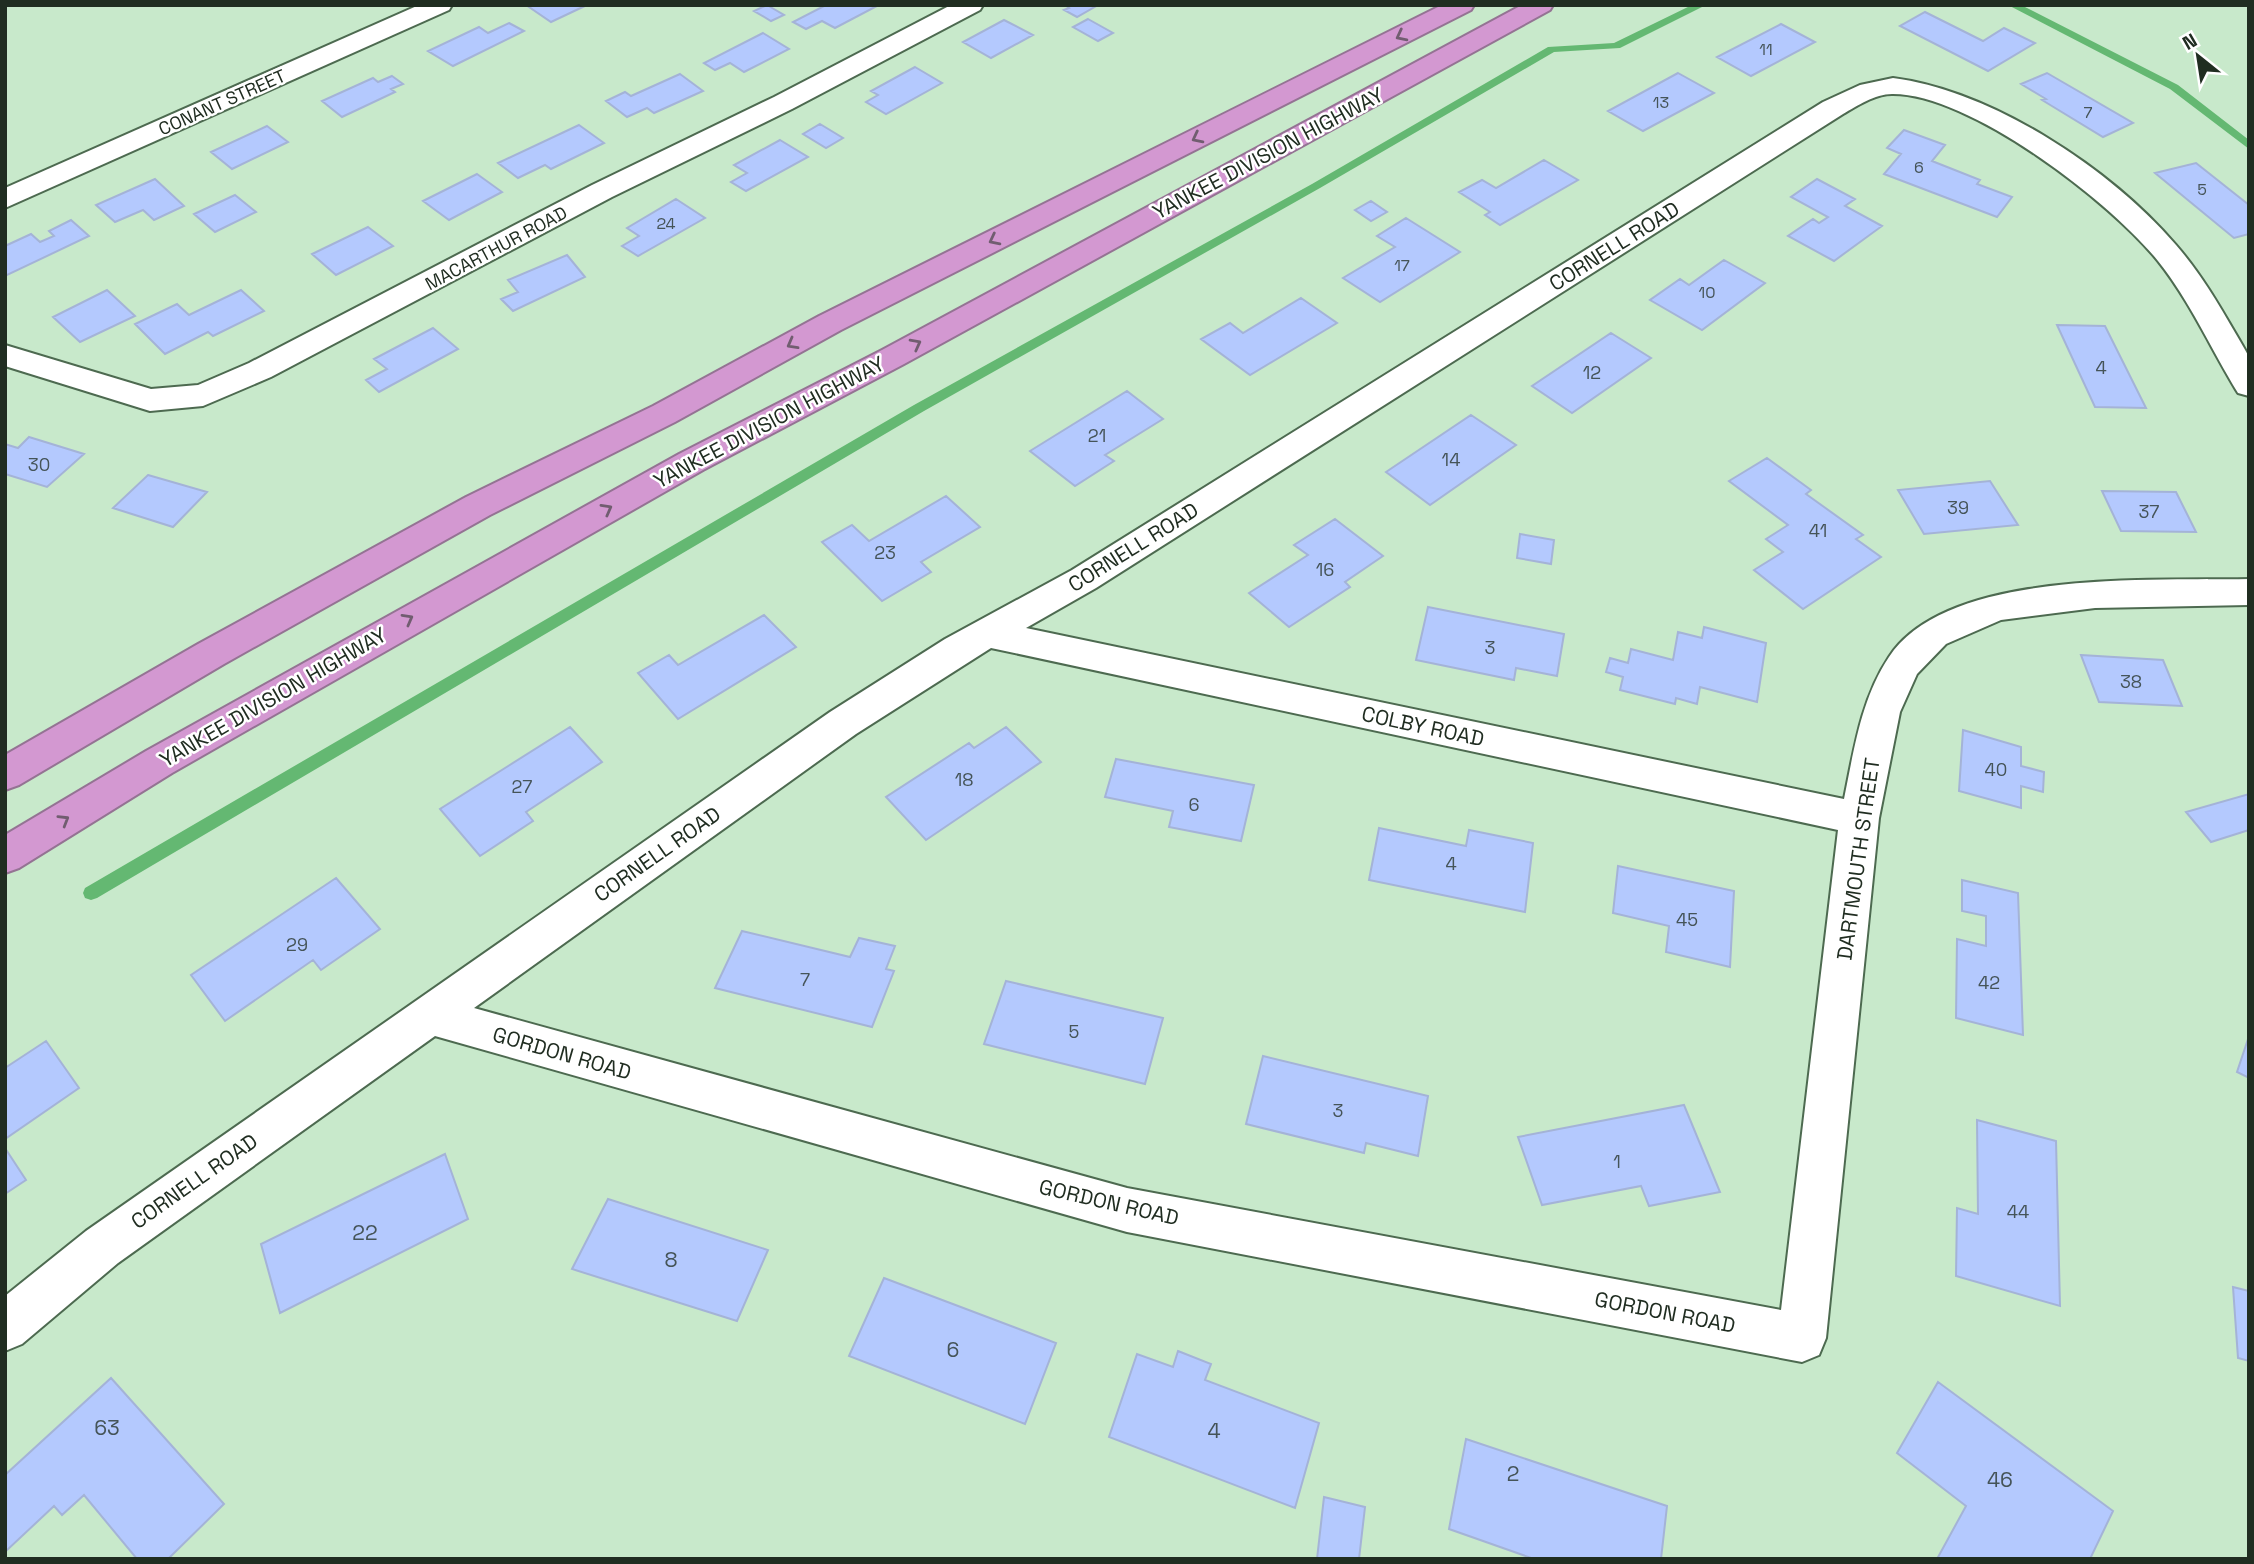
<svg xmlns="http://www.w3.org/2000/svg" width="2254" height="1564" font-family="'Space Grotesk',sans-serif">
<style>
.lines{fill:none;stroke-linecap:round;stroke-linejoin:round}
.stream{fill:#64b872;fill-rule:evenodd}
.building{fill:#b4c9fe;stroke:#a4b3d7;stroke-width:2}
.street-casing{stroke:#4d6a50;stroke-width:4}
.secondary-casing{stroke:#4d6a50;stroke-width:4}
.highway-casing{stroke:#947393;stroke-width:4}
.street{fill:#fff;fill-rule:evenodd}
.secondary{fill:#fff;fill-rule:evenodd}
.highway{fill:#d398d1;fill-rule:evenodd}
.oneway{stroke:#715d70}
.labels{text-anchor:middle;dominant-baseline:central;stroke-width:5;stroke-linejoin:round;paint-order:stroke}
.far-number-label{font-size:16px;fill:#455458}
.far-street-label{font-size:18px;fill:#202d21;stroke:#fff}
.number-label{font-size:18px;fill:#455458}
.street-label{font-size:21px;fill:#202d21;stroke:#fff}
.near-number-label{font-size:21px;fill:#455458}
</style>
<rect width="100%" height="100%" fill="#c8e9cb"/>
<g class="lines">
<path class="stream" d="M1692 5H1706L1620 48 1554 52 1320 188 924 411 97 898 91 900 85 898 83 893 85 888 914 405 1312 184 1548 47 1614 43Z
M2008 5H2021L2178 85 2249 140V149L2170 89Z"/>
</g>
<path class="building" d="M534 5H587L551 22 529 7Z
M767 5 784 15 771 21 754 11Z
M826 5H876L877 6 835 28 822 21 806 29 793 22Z
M1065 5H1098L1077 17 1064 10 1069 8Z
M1925 12 1983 41 2004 28 2035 43 1988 71 1900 26Z
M1088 19 1113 33 1098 41 1073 27Z
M1004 20 1033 35 991 58 963 42Z
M509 23 524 31 453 66 428 51 479 27 488 33Z
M1781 24 1815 42 1751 76 1717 57Z
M763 33 789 49 744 72 730 63 715 70 704 63Z
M915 67 942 83 886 114 866 102 878 95 871 91Z
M1678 73 1714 93 1643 131 1608 111Z
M2047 73 2133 123 2103 137 2042 100 2046 99 2021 84Z
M680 74 703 91 654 113 647 108 627 117 606 101 625 92 631 96Z
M392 76 403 84 391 89 395 92 342 117 322 101 373 78 378 82Z
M820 124 843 138 826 148 803 134Z
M579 125 604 143 551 169 545 165 518 178 498 163Z
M267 126 288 142 232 169 211 152Z
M1904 130 1945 145 1932 161 1980 180 1977 184 2012 197 1997 217 1884 174 1901 154 1887 148Z
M780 140 808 157 746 191 731 182 747 173 734 165Z
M1544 160 1578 180 1500 225 1485 215 1490 212 1459 192 1482 180 1496 188Z
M2196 163 2249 205V234L2234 238 2155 173Z
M477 174 502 192 449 220 423 201Z
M155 179 184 206 154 220 143 210 115 222 96 205Z
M1817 179 1855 199 1845 206 1882 226 1834 261 1788 236 1813 219 1819 223 1828 217 1791 197Z
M235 195 256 212 215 232 194 214Z
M676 199 705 218 638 256 622 246 639 236 627 228Z
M1371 201 1387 212 1371 221 1355 210Z
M1406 218 1460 252 1380 302 1343 278 1395 247 1377 236Z
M71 220 89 236 5 276V246L31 234 40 242 54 236 49 231Z
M368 227 393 246 336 275 312 254Z
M567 255 585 277 513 311 501 299 518 292 508 280Z
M1724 260 1765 283 1702 330 1650 300 1680 279 1689 285Z
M107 290 135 316 80 342 53 317Z
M241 290 264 311 213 336 208 332 165 354 135 324 177 304 189 315Z
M1301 298 1337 323 1250 375 1201 339 1230 323 1243 333Z
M2057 325 2105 326 2146 408 2095 407Z
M433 328 458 349 379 392 366 380 387 369 374 359Z
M1611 333 1651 358 1572 413 1532 386Z
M1127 391 1163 419 1105 455 1114 461 1075 486 1030 451Z
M1471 415 1516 445 1430 505 1386 472Z
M29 437 84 454 47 487 5 474V444L18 448Z
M1767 458 1811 490 1806 494 1863 535 1856 539 1881 557 1803 609 1754 570 1783 552 1766 539 1788 525 1729 481Z
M148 475 207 492 173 527 113 508Z
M1990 481 2018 525 1924 534 1898 490Z
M2102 491 2176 492 2196 532 2121 531Z
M946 496 980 527 921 562 931 572 882 601 822 542 852 525 869 541Z
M1335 519 1383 556 1345 582 1350 587 1289 627 1249 593 1308 555 1294 545Z
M1520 534 1554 540 1551 564 1517 558Z
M1428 607 1564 634 1557 676 1516 668 1514 680 1416 660Z
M764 615 796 647 678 719 638 673 669 655 678 665Z
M1704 627 1766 643 1757 702 1700 687 1697 704 1676 698 1675 704 1620 690 1623 677 1606 672 1610 658 1628 663 1631 649 1673 660 1678 632 1702 638Z
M2081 655 2163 660 2182 706 2099 702Z
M570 727 602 762 526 812 533 821 480 856 440 809Z
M1006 727 1041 762 926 840 886 797 969 743 974 748Z
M1963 730 2021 747V766L2044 772 2043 792 2021 786V808L1959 791Z
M1116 759 1254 785 1241 841 1169 827 1173 811 1105 797Z
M2249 794V830L2211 842 2186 812Z
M1379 828 1466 846 1469 830 1533 843 1525 912 1369 880Z
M1618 866 1734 891 1730 967 1666 952 1669 926 1613 913Z
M336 878 380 929 321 970 313 960 225 1021 191 975Z
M1962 880 2018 893 2023 1035 1956 1018 1957 939 1986 946V916L1962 911Z
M742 931 850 957 859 938 895 946 886 969 894 971 872 1027 715 988Z
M1006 981 1163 1018 1145 1084 984 1044Z
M2249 1036V1078L2237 1072Z
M46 1041 79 1088 5 1139V1068Z
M1263 1056 1428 1096 1418 1156 1366 1143 1364 1153 1246 1124Z
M1684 1105 1720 1192 1649 1206 1641 1186 1542 1205 1518 1137Z
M1977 1120 2056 1141 2060 1306 1956 1276 1957 1208 1978 1214Z
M5 1148 26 1180 5 1194Z
M445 1154 468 1219 280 1313 261 1244Z
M608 1199 768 1250 737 1321 572 1269Z
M884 1278 1056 1343 1025 1424 849 1356Z
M2233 1287 2249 1291V1361L2238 1358Z
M1178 1351 1211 1364 1205 1380 1319 1423 1295 1508 1109 1437 1137 1354 1173 1367Z
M111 1378 224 1504 168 1559H137L84 1495 62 1515 54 1506 5 1552V1475Z
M1938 1382 2113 1511 2090 1559H1937L1966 1506 1897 1453Z
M1466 1439 1667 1506 1661 1559H1534L1449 1529Z
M1324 1497 1365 1507 1359 1559H1317Z"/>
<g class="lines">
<g class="street-casing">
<path id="street" d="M951 5H983L980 10 792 109 612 197 271 377 203 406 150 411 5 366V345L151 389 198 385 249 363 592 185 774 97Z
M1893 78C1993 91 2111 169 2176 245 2203 276 2223 312 2244 348L2249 357V396L2238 393C2211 349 2190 301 2158 261 2111 202 1969 93 1892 94 1875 94 1857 106 1843 114L1096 588 1026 628 1844 799C1854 750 1861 699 1889 657 1947 568 2154 581 2249 579V605L2095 608 2001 620 1946 644 1917 674 1900 712 1879 818 1826 1338 1819 1355 1802 1362 1127 1232 435 1036 118 1263 22 1344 5 1351V1296L86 1231 830 712 945 639 1072 570 1823 102 1860 85ZM991 648 1838 830 1781 1310 1127 1188 474 1008 856 734Z"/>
</g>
<g class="secondary-casing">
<path id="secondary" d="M419 5H452L449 10 5 208V188Z"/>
</g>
<g class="highway-casing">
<path id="highway" d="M1442 5H1474L1471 10 841 330 675 422 490 515 224 664 19 785 5 790V755L198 644 466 497 653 406 819 316Z
M1522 5H1553L1550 10 904 364 703 470 172 773 19 868 5 873V835L146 751 679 454 882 350Z"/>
</g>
<use href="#street" class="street"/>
<use href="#secondary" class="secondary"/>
<use href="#highway" class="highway"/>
</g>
<defs><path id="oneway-chevron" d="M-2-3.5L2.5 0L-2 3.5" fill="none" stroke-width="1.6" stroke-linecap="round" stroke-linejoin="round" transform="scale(1.75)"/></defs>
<g class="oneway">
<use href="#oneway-chevron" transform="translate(1401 36) rotate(153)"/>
<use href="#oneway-chevron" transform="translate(1197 138) rotate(153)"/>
<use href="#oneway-chevron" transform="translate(994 240) rotate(153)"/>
<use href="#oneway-chevron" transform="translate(792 344) rotate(151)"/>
<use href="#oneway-chevron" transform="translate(916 344) rotate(-28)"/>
<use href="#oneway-chevron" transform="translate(607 509) rotate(-29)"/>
<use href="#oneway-chevron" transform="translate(408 619) rotate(-29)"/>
<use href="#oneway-chevron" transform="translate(64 820) rotate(-31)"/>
</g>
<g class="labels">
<g class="far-number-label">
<text x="1766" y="49">11</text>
<text x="1661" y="102">13</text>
<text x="2088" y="112">7</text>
<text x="1919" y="167">6</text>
<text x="2202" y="189">5</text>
<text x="666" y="223">24</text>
<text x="1402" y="265">17</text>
<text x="1707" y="292">10</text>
</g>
<g class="far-street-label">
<text transform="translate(222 102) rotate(-24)">CONANT STREET</text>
<text transform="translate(496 248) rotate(-28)">MACARTHUR ROAD</text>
</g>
<g class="number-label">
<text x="2101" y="367">4</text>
<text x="1592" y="372">12</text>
<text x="1097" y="435">21</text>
<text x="1451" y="459">14</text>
<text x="39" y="464">30</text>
<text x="1958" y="507">39</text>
<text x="2149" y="511">37</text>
<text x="1818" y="530">41</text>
<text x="885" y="552">23</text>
<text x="1325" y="569">16</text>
<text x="1490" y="647">3</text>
<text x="2131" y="681">38</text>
<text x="1996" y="769">40</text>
<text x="964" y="779">18</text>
<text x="522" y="786">27</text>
<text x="1194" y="804">6</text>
<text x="1451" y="863">4</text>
<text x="1687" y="919">45</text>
<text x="297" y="944">29</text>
<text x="805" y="979">7</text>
<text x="1989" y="982">42</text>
<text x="1074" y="1031">5</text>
<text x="1338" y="1110">3</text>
<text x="1617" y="1161">1</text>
<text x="2018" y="1211">44</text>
</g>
<g class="street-label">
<text transform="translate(1268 153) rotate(-28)">YANKEE DIVISION HIGHWAY</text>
<text transform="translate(1614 246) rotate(-32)">CORNELL ROAD</text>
<text transform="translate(769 422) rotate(-28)">YANKEE DIVISION HIGHWAY</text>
<text transform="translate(1133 547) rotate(-32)">CORNELL ROAD</text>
<text transform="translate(273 697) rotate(-30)">YANKEE DIVISION HIGHWAY</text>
<text transform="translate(1423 726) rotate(12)">COLBY ROAD</text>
<text transform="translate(657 854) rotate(-35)">CORNELL ROAD</text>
<text transform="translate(1858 859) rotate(-82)">DARTMOUTH STREET</text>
<text transform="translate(562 1053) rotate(16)">GORDON ROAD</text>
<text transform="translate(194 1181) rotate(-35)">CORNELL ROAD</text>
<text transform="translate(1109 1202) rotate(13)">GORDON ROAD</text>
<text transform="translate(1665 1312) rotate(11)">GORDON ROAD</text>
</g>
<g class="near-number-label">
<text x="365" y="1232">22</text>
<text x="671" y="1259">8</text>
<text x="953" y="1349">6</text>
<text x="107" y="1427">63</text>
<text x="1214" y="1430">4</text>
<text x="1513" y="1473">2</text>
<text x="2000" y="1479">46</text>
</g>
</g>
<rect width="2254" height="1564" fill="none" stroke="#202d21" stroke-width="14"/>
<g transform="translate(2198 56) rotate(330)" stroke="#ffffff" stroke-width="5" paint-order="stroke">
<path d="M0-5L12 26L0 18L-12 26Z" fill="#202d21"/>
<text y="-10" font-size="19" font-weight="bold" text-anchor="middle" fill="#202d21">N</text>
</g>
</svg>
